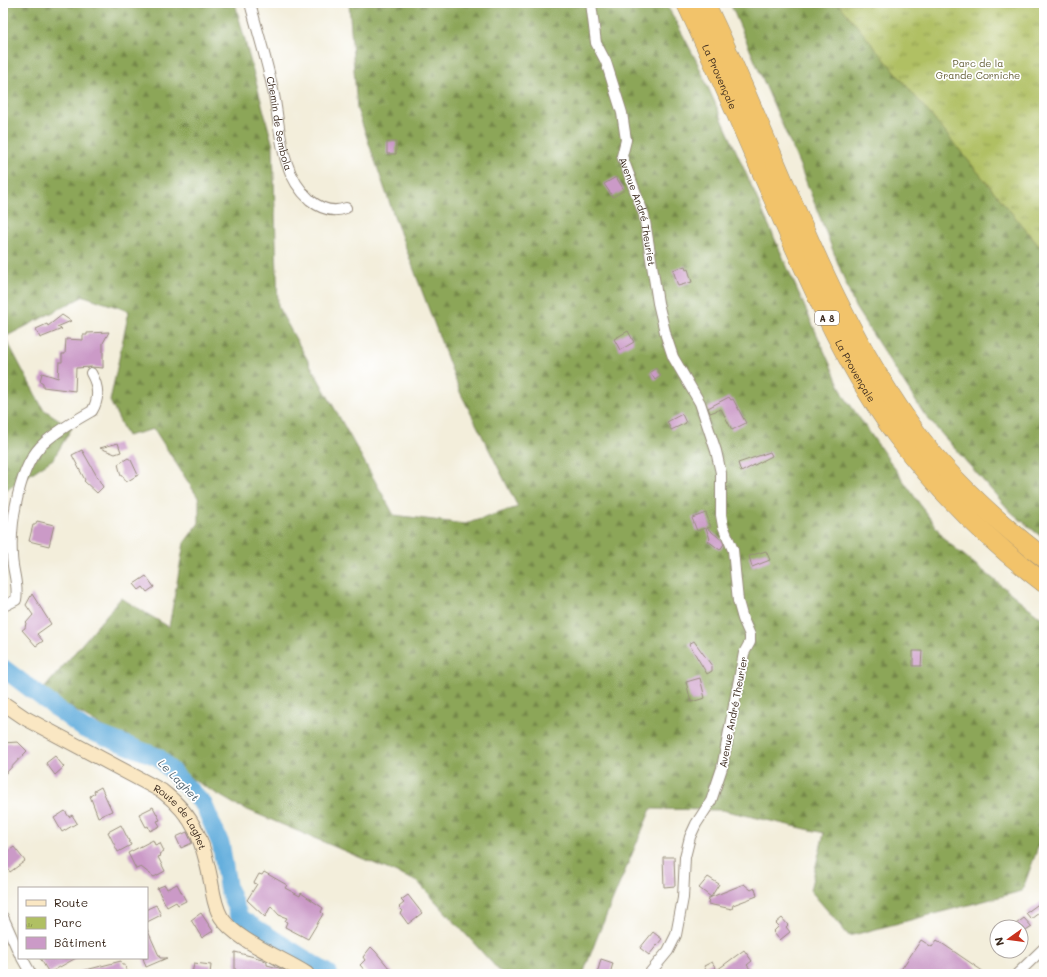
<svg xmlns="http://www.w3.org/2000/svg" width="1047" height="977" font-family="Mali,sans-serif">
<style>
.forest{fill:url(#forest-firs);stroke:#64683c}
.park{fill:url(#park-tufts);stroke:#767540}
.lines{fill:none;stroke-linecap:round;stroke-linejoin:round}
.river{stroke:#65afdd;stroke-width:18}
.building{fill:#cb9ac7}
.minor-casing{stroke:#978c7c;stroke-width:12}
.secondary-casing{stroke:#978c7c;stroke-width:16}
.motorway-casing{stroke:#978c7c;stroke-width:20}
.minor{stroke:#fff;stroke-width:10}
.secondary{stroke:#fae7c3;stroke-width:14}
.motorway{stroke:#f2c36a;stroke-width:19}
.labels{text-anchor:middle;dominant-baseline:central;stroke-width:3.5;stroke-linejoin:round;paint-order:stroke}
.shield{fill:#fff;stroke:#766a62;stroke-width:1}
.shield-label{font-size:9px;font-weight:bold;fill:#3b2a1e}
.park-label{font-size:10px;fill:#645e36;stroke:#fff}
.street-label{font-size:10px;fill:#3b2a1e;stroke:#fff}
.water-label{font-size:11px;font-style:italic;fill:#4c5f6a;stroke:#fff}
</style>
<defs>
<pattern id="forest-firs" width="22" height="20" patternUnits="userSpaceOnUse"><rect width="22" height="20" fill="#8ca659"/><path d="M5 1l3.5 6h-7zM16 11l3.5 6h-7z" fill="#748749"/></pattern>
<pattern id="park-tufts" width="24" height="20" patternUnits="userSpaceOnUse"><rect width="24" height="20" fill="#b0c063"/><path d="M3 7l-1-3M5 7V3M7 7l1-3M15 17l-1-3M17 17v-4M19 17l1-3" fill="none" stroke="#909c51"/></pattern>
</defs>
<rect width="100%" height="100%" fill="#fff"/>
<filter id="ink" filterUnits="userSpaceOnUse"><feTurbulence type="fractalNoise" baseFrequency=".025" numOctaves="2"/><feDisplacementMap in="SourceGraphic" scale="8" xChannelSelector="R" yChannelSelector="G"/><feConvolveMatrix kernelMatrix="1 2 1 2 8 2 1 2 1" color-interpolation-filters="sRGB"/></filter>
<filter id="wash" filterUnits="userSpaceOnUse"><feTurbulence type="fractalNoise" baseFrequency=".012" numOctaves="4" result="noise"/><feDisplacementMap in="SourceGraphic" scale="16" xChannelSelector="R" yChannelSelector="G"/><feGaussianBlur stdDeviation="0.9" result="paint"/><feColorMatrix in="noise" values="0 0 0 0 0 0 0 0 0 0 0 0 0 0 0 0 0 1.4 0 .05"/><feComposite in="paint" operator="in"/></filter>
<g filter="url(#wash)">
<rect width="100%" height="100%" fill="#f3eedb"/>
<path class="forest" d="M3 3H235L273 146 278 307 394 515 465 524 518 507 460 392 399 230 357 109 349 3H666L696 60 844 396 945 540 1044 620V836L1041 839 1022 891 849 936 810 890 824 833 722 810 651 809 598 935 583 974H502L418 882 236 805 42 691 121 598 169 627 184 543 199 523V499L154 429 127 436 110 401 129 311 84 296 5 337 43 409 72 428 53 459 5 491 3 478Z
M730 3H1044V539L1011 512 924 414 855 307 800 166Z"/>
<path class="park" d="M838 3H1044V252Z"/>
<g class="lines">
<path class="river" d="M3 668 84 729 158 757 204 805 221 845 228 888 240 918 329 974"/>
</g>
<g id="blocks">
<path class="building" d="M387 142H396V154H387Z
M616 177 624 190 613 197 604 184Z
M685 266 686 270 688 269 692 282 678 286 673 270Z
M62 315 71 321 57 327 62 329 40 338 36 329 47 324 48 326Z
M628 331 634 342 620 350 614 339Z
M109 332 103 343V368L91 367 76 368 75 391 43 387V383L40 381 42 373 58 378 59 362H62V354H65L66 339 83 340V335H87V333Z
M656 368 661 376 655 380 650 372Z
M729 397 731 400 733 399 746 423 732 430 721 409 710 413 708 408Z
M682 414 686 423 671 430 667 422Z
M118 443 121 452 115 454 100 448Z
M82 450 103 487 97 493 84 481 85 480 72 455Z
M770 452 772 456 741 472 738 463Z
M128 458 131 460 138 475 126 482 123 476H121L118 464Z
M706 513 711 527 707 528 722 540 724 544 720 550 708 541 710 539 706 528 697 531 692 518Z
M37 521 54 525 49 546 29 541 33 525H35Z
M766 551 770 560 752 567 749 556Z
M146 576 154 587 147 592 143 587 139 590 134 584Z
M32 594 51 624 37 634 43 641 36 646 22 630 25 628 26 623 33 615 26 605Z
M694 641 712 666V671L707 674 689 644Z
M913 651H922L921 666H913Z
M700 678 705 698 691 702 686 682Z
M18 742 27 751 3 776V743Z
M55 756 64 767 55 775 46 763Z
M101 787 112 811 98 817 90 796 95 793 94 791Z
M153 807 160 820 157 821 160 826 150 831 148 826 146 827 139 814Z
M65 811 69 817 72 815 77 823 62 832 54 818Z
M121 825 131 845 118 852 108 832Z
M187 832 192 843 181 848 176 837Z
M153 840 155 845 160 843 164 851 159 854 161 856 158 857 165 871 154 877 141 867 136 869 128 853Z
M14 847 25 861 10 872 3 862V855Z
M663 857H674L675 886 664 887Z
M264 872 287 885 285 888 300 896 301 893 323 908 321 912 323 914 308 939 285 927 287 922 285 921 287 918 279 915 271 906 265 917 247 900 257 884 254 883 259 874 262 875Z
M708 877 719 884 711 897 699 888Z
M177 884 186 901 178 905 176 902 167 907 157 888 165 885 167 889Z
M744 884 751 890 755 888 757 896 733 905 732 909 708 904 709 898Z
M408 895 422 913 408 924 400 913 403 911 399 907 404 903 401 900Z
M1044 900V909L1031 919 1026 913Z
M156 905 161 915 147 922V909Z
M201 913 213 931 202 938 191 920Z
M782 918 788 925 786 927 790 932 780 940 773 932 779 926 776 923Z
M1024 918 1032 927 1021 934V927H1012Z
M147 929 160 958H167L146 967 143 958H147Z
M653 932 662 939 649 955 640 948Z
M921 940 932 947 937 940 987 974H898Z
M371 947 376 952 394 974H368L360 965 365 960 363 957Z
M744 950 752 961 747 965 750 969 744 973 741 970 736 974H708L704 966 712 962 717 970Z
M235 952 262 959 267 962V965L279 968 290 974H235Z
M40 958H76L49 973Z
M601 959 613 963 610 974H597Z
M121 961 122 965H125L127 974H78V972Z
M194 963 211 965 210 974H192Z"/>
</g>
</g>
<g filter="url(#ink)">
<use href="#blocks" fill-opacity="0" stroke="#978c7c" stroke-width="1"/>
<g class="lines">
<g class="minor-casing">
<g id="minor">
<path id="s1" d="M250 3C258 33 268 64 274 95 281 132 280 173 310 200 321 209 333 213 346 208"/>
<path id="s2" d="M591 3 596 43 606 62 622 113 626 140 622 156 644 215 658 303 666 336 673 357 700 403 716 451 721 473V515L723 526 733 550 738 601 743 619 750 635V642L744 653 722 768 711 801 696 824 690 837 685 857 683 898 676 935 668 951 649 974"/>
<path d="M3 603 6 605 16 600C19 584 12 570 12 555 10 524 19 464 44 443 58 430 76 420 92 411 100 398 98 385 91 373"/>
<path d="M3 917 19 953"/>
<path d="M22 958 31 974"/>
<path d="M1017 974 1044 948"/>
</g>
</g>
<g class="secondary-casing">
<g id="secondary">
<path id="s3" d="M3 703 25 718 162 791C196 817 203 842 211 882 213 894 215 907 221 917 236 941 283 958 307 974"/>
</g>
</g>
<g class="motorway-casing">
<g id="motorway">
<path id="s4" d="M686 3C721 77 753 153 786 228 818 300 850 373 897 436 939 492 989 541 1044 583"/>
<path d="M705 3C776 148 823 308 921 439 956 485 999 523 1044 558"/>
</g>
</g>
<use href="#minor" class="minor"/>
<use href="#secondary" class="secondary"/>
<use href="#motorway" class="motorway"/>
</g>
</g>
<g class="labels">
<rect class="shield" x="815" y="311" width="24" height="14" rx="3"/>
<g class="shield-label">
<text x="827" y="318">A 8</text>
</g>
<g class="park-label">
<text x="978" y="63">Parc de la<tspan x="978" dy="12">Grande Corniche</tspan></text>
</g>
<g class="street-label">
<text stroke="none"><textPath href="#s4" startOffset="81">La Provençale</textPath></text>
<text stroke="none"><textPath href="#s1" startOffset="124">Chemin de Sembola</textPath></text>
<text stroke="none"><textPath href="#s2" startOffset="217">Avenue André Theuriet</textPath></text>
<text stroke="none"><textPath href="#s4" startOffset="405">La Provençale</textPath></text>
<text transform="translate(733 712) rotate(-79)">Avenue André Theurier</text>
<text stroke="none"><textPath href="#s3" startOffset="214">Route de Laghet</textPath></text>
</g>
<g class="water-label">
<text transform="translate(179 780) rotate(46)">Le Laghet</text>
</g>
</g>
<rect width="1047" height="977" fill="none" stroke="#fff" stroke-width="16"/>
<rect x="18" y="887" width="130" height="72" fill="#ffffff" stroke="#b1aaa5"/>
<rect x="26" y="900" width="20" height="6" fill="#fae7c3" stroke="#b1aaa5"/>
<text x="54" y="907" font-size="12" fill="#3b2a1e">Route</text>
<rect x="26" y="917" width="20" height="12" fill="url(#park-tufts)" stroke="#b1aaa5"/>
<text x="54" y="927" font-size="12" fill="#3b2a1e">Parc</text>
<rect x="26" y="937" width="20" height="12" fill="#cb9ac7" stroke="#b1aaa5"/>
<text x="54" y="947" font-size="12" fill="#3b2a1e">Bâtiment</text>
<g transform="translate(1009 939) rotate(256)"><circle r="19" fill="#ffffff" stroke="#b1aaa5"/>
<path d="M0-3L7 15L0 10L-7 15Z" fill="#c8321e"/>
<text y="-6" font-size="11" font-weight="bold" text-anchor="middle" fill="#3b2a1e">N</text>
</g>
</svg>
